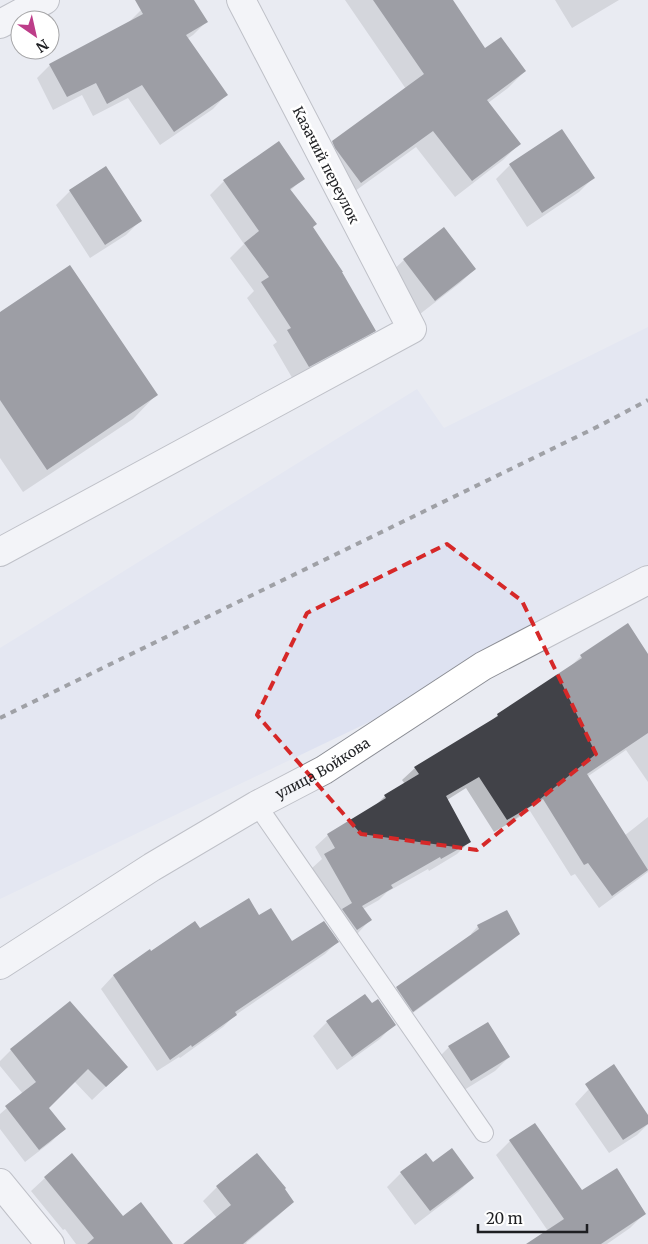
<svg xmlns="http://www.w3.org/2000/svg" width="648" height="1244" font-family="Merriweather,serif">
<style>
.built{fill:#dee2f1}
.shadow{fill:#0003}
.building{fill:#414248}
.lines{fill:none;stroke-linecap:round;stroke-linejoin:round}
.service-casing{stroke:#8c8e95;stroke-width:20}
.minor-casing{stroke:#8c8e95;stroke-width:30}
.service{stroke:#fff;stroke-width:18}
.minor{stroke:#fff;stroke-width:28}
.rail{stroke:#46474b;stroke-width:4;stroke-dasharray:6 6;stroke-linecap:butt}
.marked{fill:none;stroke:#d62828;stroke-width:4;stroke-dasharray:10 6;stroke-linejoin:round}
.labels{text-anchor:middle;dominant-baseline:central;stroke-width:5;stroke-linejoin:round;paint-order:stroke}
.street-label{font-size:14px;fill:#1e1f22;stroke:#fff}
</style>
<rect width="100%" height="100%" fill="#e9ebf2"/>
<path class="built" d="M648 327V590L630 597 0 899V648L417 389 444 428Z"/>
<path class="shadow" d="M157 0H193L206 22 193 35 187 39 226 95 213 109 160 145 128 98 93 116 82 95 53 110 37 78 50 65 127 24 141 10Z
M345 0H451L485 50 525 71 508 88 488 103 519 144 503 160 455 197 416 147 344 199 316 158 333 142 406 89Z
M555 0H619L572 28Z
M562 131 593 178 579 192 527 227 496 179 510 165Z
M105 168 140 221 126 235 90 258 56 205 70 191Z
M303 178 290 191 375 330 360 345 294 381 273 345 277 342 247 298 254 291 230 258 244 244 210 195 224 181Z
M443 229 475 269 460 283 420 314 389 274 404 260Z
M0 313 156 395 133 419 23 492 0 458Z
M581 656 648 657V782L626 750 587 777 624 836 648 817V872L599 908 575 874 571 876 530 811 494 832 466 788 447 800 469 842 457 854 429 871 428 869 387 892 379 900 363 909 370 920 358 933 344 942 339 914 312 868 322 859 315 847 328 835 373 808 385 796 405 784 402 780 415 768 491 721 498 715 568 669Z
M259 916 292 943 337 942 325 954 234 1016 223 1027 180 1058 179 1057 157 1071 101 989 113 976 149 951 151 952 199 930Z
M478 926 519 934 511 941 406 1018 389 995 397 988 472 935 471 934Z
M70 1003 113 1080 92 1100 74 1081 48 1108 64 1129 51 1142 25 1162 0 1129V1114L23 1094 0 1066V1061L11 1050Z
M371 1005 394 1024 380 1039 337 1070 313 1036 327 1022Z
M449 1047 509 1057 495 1071 456 1095 435 1061Z
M589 1089 648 1117V1124L637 1135 609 1153 575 1104Z
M510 1141 582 1192 644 1214 630 1228 607 1244H535L548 1231 496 1155Z
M257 1154 293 1202 279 1215 246 1243 247 1244H185L217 1218 203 1201 217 1187Z
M432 1164 473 1178 458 1192 415 1225 387 1187 401 1173Z
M45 1178 123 1217 171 1244H76L65 1229 63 1230 31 1191Z"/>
<path class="building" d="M135 0H194L208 22 186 35 228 95 174 132 142 85 107 104 96 83 67 97 49 64 143 14Z
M373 0H453L485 48 501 37 526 71 487 100 521 144 472 181 433 131 361 183 335 148 332 141 424 74Z
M562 129 595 178 542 213 509 164Z
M279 141 305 179 290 189 317 224 313 227 343 272H342L376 331 309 367 287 330 291 328 261 282 269 277 244 243 259 231 223 180Z
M106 166 142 221 105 245 69 190Z
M444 227 476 269 435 301 403 259Z
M70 265 158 395 47 470 0 400V312Z
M628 623 648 654V733L587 774 648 870 612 896 588 863 584 865 543 799 507 820 479 777 446 796 471 842 441 859 440 857 391 885 393 888 362 906 372 920 357 930 342 909 352 903 324 854 335 848 327 834 386 798 384 795 419 774 414 767 498 716 497 714 582 658 580 655Z
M249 898 259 915 271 908 292 941 324 921 339 942 235 1012 237 1015 192 1047 191 1045 170 1060 113 975 150 949 151 951 195 921 200 928Z
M507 910 520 934 413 1012 396 987 479 929 477 925Z
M365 994 372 1003 378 999 396 1025 352 1057 326 1021Z
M70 1001 128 1067 106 1087 88 1069 49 1108 66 1129 39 1150 5 1106 36 1082 10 1049Z
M488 1022 510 1057 471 1081 448 1046Z
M614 1064 648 1115V1124L623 1140 585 1084Z
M535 1123 582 1190 617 1168 646 1214 601 1244H526L564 1219 509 1140Z
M452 1148 474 1178 430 1211 400 1172 426 1153 433 1162Z
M72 1153 123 1216 141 1202 173 1244H87L94 1238 44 1177Z
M257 1153 286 1188 285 1189 294 1202 243 1244H183L231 1205 216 1186Z"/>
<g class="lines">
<g class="service-casing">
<path id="service" d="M257 805 484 1133"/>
</g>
<g class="minor-casing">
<g id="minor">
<path d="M0 24 45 0"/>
<path d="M0 552 412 329 241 0"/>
<path id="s1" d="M0 965 152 867 257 805 324 770 483 666 648 580"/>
<path d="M0 1183 50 1244"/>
</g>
</g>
<use href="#service" class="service"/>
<use href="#minor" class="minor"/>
<path class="rail" d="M0 718 599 426 648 400"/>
</g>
<path d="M0 0H648V1244H0ZM447 544 522 601 596 754 477 850 361 834 257 715 307 613Z" fill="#e9ebf2" fill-opacity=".55" fill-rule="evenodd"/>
<path class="marked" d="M447 544 522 601 596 754 477 850 361 834 257 715 307 613Z"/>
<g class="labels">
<g class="street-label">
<text transform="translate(326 165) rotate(63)">Казачий переулок</text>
<text stroke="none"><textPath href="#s1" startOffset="378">улица Войкова</textPath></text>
</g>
</g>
<g transform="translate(35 35) rotate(146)"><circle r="24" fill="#ffffff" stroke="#a5a5a7"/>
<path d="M0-4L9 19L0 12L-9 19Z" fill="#bd3d89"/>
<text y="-8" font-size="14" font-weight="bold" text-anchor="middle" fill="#1e1f22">N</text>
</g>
<path d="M478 1224v8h109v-8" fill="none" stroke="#1e1f22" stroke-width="2.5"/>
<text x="486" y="1224" font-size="15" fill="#1e1f22" stroke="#ffffff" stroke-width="4" paint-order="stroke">20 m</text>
</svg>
